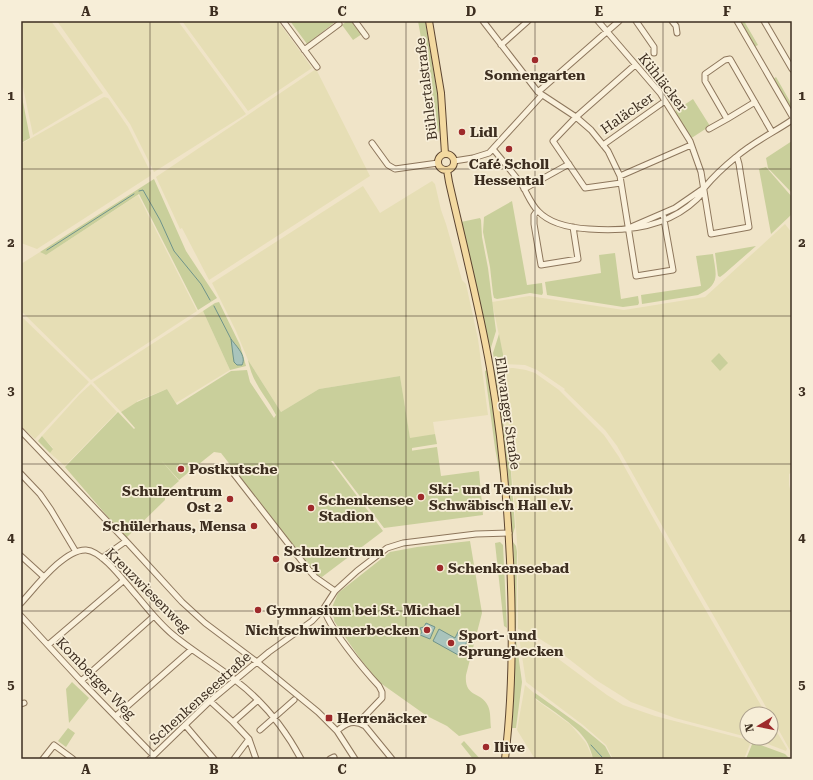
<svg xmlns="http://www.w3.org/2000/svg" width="813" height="780" font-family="'Roboto Serif',serif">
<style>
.farmland{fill:#e6deb5}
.green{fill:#c9cf9b}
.water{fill:#a9c4bc;stroke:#6f938a}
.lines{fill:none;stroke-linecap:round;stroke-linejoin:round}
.stream{stroke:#6f938a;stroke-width:1}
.minor-casing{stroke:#8d765c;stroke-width:7}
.major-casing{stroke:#5b4430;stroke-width:8}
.minor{stroke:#faf1dc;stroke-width:5}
.major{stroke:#f3d9a0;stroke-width:6}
.grid{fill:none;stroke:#3d2e20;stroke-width:1;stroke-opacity:0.55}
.poi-dot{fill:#9e2a2b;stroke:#f7eed8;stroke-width:1.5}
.labels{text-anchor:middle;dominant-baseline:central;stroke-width:3.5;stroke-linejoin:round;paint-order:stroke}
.poi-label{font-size:14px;font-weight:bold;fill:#3d2e20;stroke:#f7eed8;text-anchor:start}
.street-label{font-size:14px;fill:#3d2e20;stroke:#f7eed8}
.neatline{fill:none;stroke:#3d2e20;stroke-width:1.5}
.grid-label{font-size:13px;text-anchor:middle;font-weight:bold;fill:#3d2e20}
</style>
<rect width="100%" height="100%" fill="#f0e4c8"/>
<path class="farmland" d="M21 21H51L103 93 33 135 21 78Z
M57 21H178L246 114 154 172 130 124Z
M182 21H278L312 68 248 111Z
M316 69 370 176 209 280 182 228 180 229 156 177Z
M104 97 108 98 128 127 151 173 150 176 37 249 21 243V144Z
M432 181 435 184 441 210 446 224 462 280 466 284 478 339 488 415 433 422 435 434 410 439 400 376 319 389 281 412 248 360 236 331 212 283 363 186 380 213Z
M138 195 197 311 91 380 21 311V264L40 252 46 255Z
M785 224 792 233V472L789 474V485L792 497V754L771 716V714H770L674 547 617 446 605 430 564 390 565 389 537 370 525 365 505 364 492 302 529 296 624 310 705 297Z
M203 311 230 370 176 403 167 389 137 401V403L121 412 93 382Z
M21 316 89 382 35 439 21 426Z
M513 368 526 370 535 373 559 390 604 435 619 457 683 571 766 714H747V737L675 718 631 702 596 680 556 649 530 633 518 629V556L513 485 505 421 497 369Z
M91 384 117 412 65 466 50 453 53 448 42 436 79 395Z
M519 637 527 638 541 646 607 695 623 705 655 716 748 740 750 744 744 759H613L606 745 583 725 526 682Z
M525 685 534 693 535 699 571 725 586 743 593 759H535L517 730Z
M771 722 787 749 786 751 752 738H771Z"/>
<path class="green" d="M290 21H335V22L307 44Z
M347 21H352L362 34 353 40 342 25Z
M418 21H425L438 98 440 129 438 133Z
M739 21H744L758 45 754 47Z
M776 77 792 105 791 109 773 79Z
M21 92 30 138 21 143Z
M693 99 710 126 690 139 675 111Z
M792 141V193L768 168 766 158Z
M766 167 792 197V214L771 234 759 169Z
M154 179 186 251 217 298 198 310 139 194 46 255 40 252Z
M512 201 527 285 542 283 543 293 542 295 530 293 497 299 494 298 493 294 490 267 483 232 484 217Z
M480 218 481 220 482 237 488 268 496 331 490 351 472 268 461 222Z
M756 246 724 274 720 277 718 276 715 253Z
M615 253 621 299 638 296 639 303 638 305 623 307 547 295 545 282 601 273 599 255Z
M713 254C716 275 721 284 698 295L642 304 641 295 701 286 696 256Z
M219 302 240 345 246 366 230 370 203 311 215 303Z
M499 334 505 364 495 365 493 353Z
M719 353 728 363 720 371 711 361Z
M248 360 281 412 319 389 400 376 410 438 435 434 437 444 412 448V451L362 458 437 447 441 476 479 471 483 515 384 528 333 461H331L383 531 322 577 315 574 221 453 214 452 179 480 160 459 179 481 165 493V500L126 538 65 467 118 412 134 429 135 428 121 412 137 402 167 389 177 405 231 371 247 370 250 382 274 418 276 415C265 394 253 385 248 360Z
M487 370 488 372 496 423 502 472 501 480 495 448 485 373V371Z
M494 370H495L511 472 515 527 512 537 508 479Z
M42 436 53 449 50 453 38 441Z
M470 541 482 613 466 675C464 698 481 691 488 706 491 712 490 721 491 728L459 736 447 726 427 716 379 682 361 660 334 621V618L330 612 338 593 390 552 417 547Z
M500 542 503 545 507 628 504 626 495 543Z
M513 542 516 546 517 552 516 629 515 628Z
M516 639 522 682 516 728H512Z
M72 682 89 698 69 723 66 689Z
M535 693 581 726 605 746 612 759H593C592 754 590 749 588 744 580 727 551 710 535 698Z
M68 728 75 733 66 747 58 741Z
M464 741 480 759H473L461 744Z
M753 742 785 754 790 759H746Z"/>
<path class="water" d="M231 339C236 346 247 356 242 365H237L234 362 233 355Z
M426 623 435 627 430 639 420 635 422 632 420 628 424 627Z
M439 629 455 638 459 630 469 633 466 644 460 656 433 641Z"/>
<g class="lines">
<path class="stream" d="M139 191 143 190 160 220 174 251 201 284 210 300
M47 250 134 194
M214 306 231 339
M591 745 602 757"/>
<g class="minor-casing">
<path id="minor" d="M283 21 317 67
M355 21 366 36
M483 21 538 92 576 117 591 130 608 151 620 176 636 276 673 270 663 214
M598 21 660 93 690 141 701 172 711 234 749 227 739 164 737 157
M636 21 654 47V53
M672 21 676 26 677 33
M737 21 792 116
M764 21 792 69
M501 45 528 21
M304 50 339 24
M538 92 619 21
M755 102 727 119 705 81V74L725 60 730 59 772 132
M709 129 727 119
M372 143 388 165 395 169 438 163
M603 145 665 101
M493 149C503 161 513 173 522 185 527 193 531 204 538 211 550 224 572 228 589 229 626 232 668 227 697 199 701 196 702 191 705 187 714 176 725 166 736 157 753 142 773 133 792 120
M454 161 473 158 489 153 542 95
M620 176 691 145
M621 183 585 188 553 141 576 117 635 65
M524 189 569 164
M537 211 534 215V224L541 265 578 259 573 227
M631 227 675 208 704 188
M21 431 126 541 182 602 205 623 257 662 318 712 337 731 355 759
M21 474 40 494 51 510 76 552
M234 474 308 569 315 577 335 591
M21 556 44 577
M102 558 126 541
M21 603C35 588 64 549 86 550 103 551 126 584 137 596 148 609 159 623 172 634 192 651 215 664 235 680 263 701 285 729 301 759
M324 608C327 626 365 671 379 686L382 692V698L359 722
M21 616 81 681 153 755
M48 645 123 581
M81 681 154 616
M210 701 233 722 249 739 256 759
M21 704 24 703
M116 716 191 650
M233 722 258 700
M185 725 214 759
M260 730 294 700
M337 731C346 723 354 719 365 726L392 759
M43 759 54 745 73 759
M150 759 185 725 210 701 269 652 312 621 324 608 335 591 357 571 387 548 403 543 476 534 509 533
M234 759 249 739
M330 759 334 757"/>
</g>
<g class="major-casing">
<path id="major" d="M429 21 441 93 445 154
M438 162a8 8 0 1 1 16 0a8 8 0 1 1-16 0Z
M447 170 449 182C463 244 479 305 490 368 501 431 507 496 510 560 513 626 513 693 505 759"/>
</g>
<use href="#minor" class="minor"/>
<use href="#major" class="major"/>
</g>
<path class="grid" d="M150 21V759M278 21V759M406 21V759M535 21V759M663 21V759M21 169H792M21 316H792M21 464H792M21 611H792"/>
<g class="poi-dot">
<circle cx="535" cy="60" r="4"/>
<circle cx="462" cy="132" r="4"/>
<circle cx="509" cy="149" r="4"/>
<circle cx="181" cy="469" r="4"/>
<circle cx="421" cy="497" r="4"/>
<circle cx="230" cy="499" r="4"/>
<circle cx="311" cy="508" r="4"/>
<circle cx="254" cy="526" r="4"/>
<circle cx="276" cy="559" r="4"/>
<circle cx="440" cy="568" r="4"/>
<circle cx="258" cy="610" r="4"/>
<circle cx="427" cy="630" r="4"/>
<circle cx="451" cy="643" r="4"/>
<rect x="325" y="714" width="8" height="8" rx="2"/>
<circle cx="486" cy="747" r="4"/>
</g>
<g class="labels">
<g class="poi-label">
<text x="535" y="75" text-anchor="middle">Sonnengarten</text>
<text x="470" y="132">Lidl</text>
<text x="509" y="164" text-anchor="middle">Café Scholl<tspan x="509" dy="16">Hessental</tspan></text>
<text x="189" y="469">Postkutsche</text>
<text x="429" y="489">Ski- und Tennisclub<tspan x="429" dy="16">Schwäbisch Hall e.V.</tspan></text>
<text x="222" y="491" text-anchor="end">Schulzentrum<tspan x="222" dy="16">Ost 2</tspan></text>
<text x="319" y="500">Schenkensee<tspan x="319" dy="16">Stadion</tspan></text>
<text x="246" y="526" text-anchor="end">Schülerhaus, Mensa</text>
<text x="284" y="551">Schulzentrum<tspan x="284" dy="16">Ost 1</tspan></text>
<text x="448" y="568">Schenkenseebad</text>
<text x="266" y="610">Gymnasium bei St. Michael</text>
<text x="419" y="630" text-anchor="end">Nichtschwimmerbecken</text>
<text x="459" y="635">Sport- und<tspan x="459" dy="16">Sprungbecken</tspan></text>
<text x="337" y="718">Herrenäcker</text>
<text x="494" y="747">Ilive</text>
</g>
<g class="street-label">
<text transform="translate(663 82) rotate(52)">Kühläcker</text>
<text transform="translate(426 89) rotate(-97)">Bühlertalstraße</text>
<text transform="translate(627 113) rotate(-35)">Haläcker</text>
<text transform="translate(508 413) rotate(82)">Ellwanger Straße</text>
<text transform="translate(148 590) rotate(45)">Kreuzwiesenweg</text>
<text transform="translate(96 678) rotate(46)">Komberger Weg</text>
<text transform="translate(200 698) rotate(-42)">Schenkenseestraße</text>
</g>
</g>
<rect width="813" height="780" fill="none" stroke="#f7eed8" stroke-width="44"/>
<g transform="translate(759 726) rotate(260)"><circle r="19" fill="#f7eed8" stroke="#ada18e"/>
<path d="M0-3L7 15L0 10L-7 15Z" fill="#9e2a2b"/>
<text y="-6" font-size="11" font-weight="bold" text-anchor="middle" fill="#3d2e20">N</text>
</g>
<rect x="22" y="22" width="769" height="736" class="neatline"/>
<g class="grid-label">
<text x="86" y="16">A</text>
<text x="214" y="16">B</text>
<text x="342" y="16">C</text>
<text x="471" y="16">D</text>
<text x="599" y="16">E</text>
<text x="727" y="16">F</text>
<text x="11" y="100">1</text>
<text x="802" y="100">1</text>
<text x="11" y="247">2</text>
<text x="802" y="247">2</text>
<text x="11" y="395">3</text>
<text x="802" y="395">3</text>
<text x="11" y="542">4</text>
<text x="802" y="542">4</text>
<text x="11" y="689">5</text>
<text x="802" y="689">5</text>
<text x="86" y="774">A</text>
<text x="214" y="774">B</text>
<text x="342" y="774">C</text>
<text x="471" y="774">D</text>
<text x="599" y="774">E</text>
<text x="727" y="774">F</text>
</g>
</svg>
